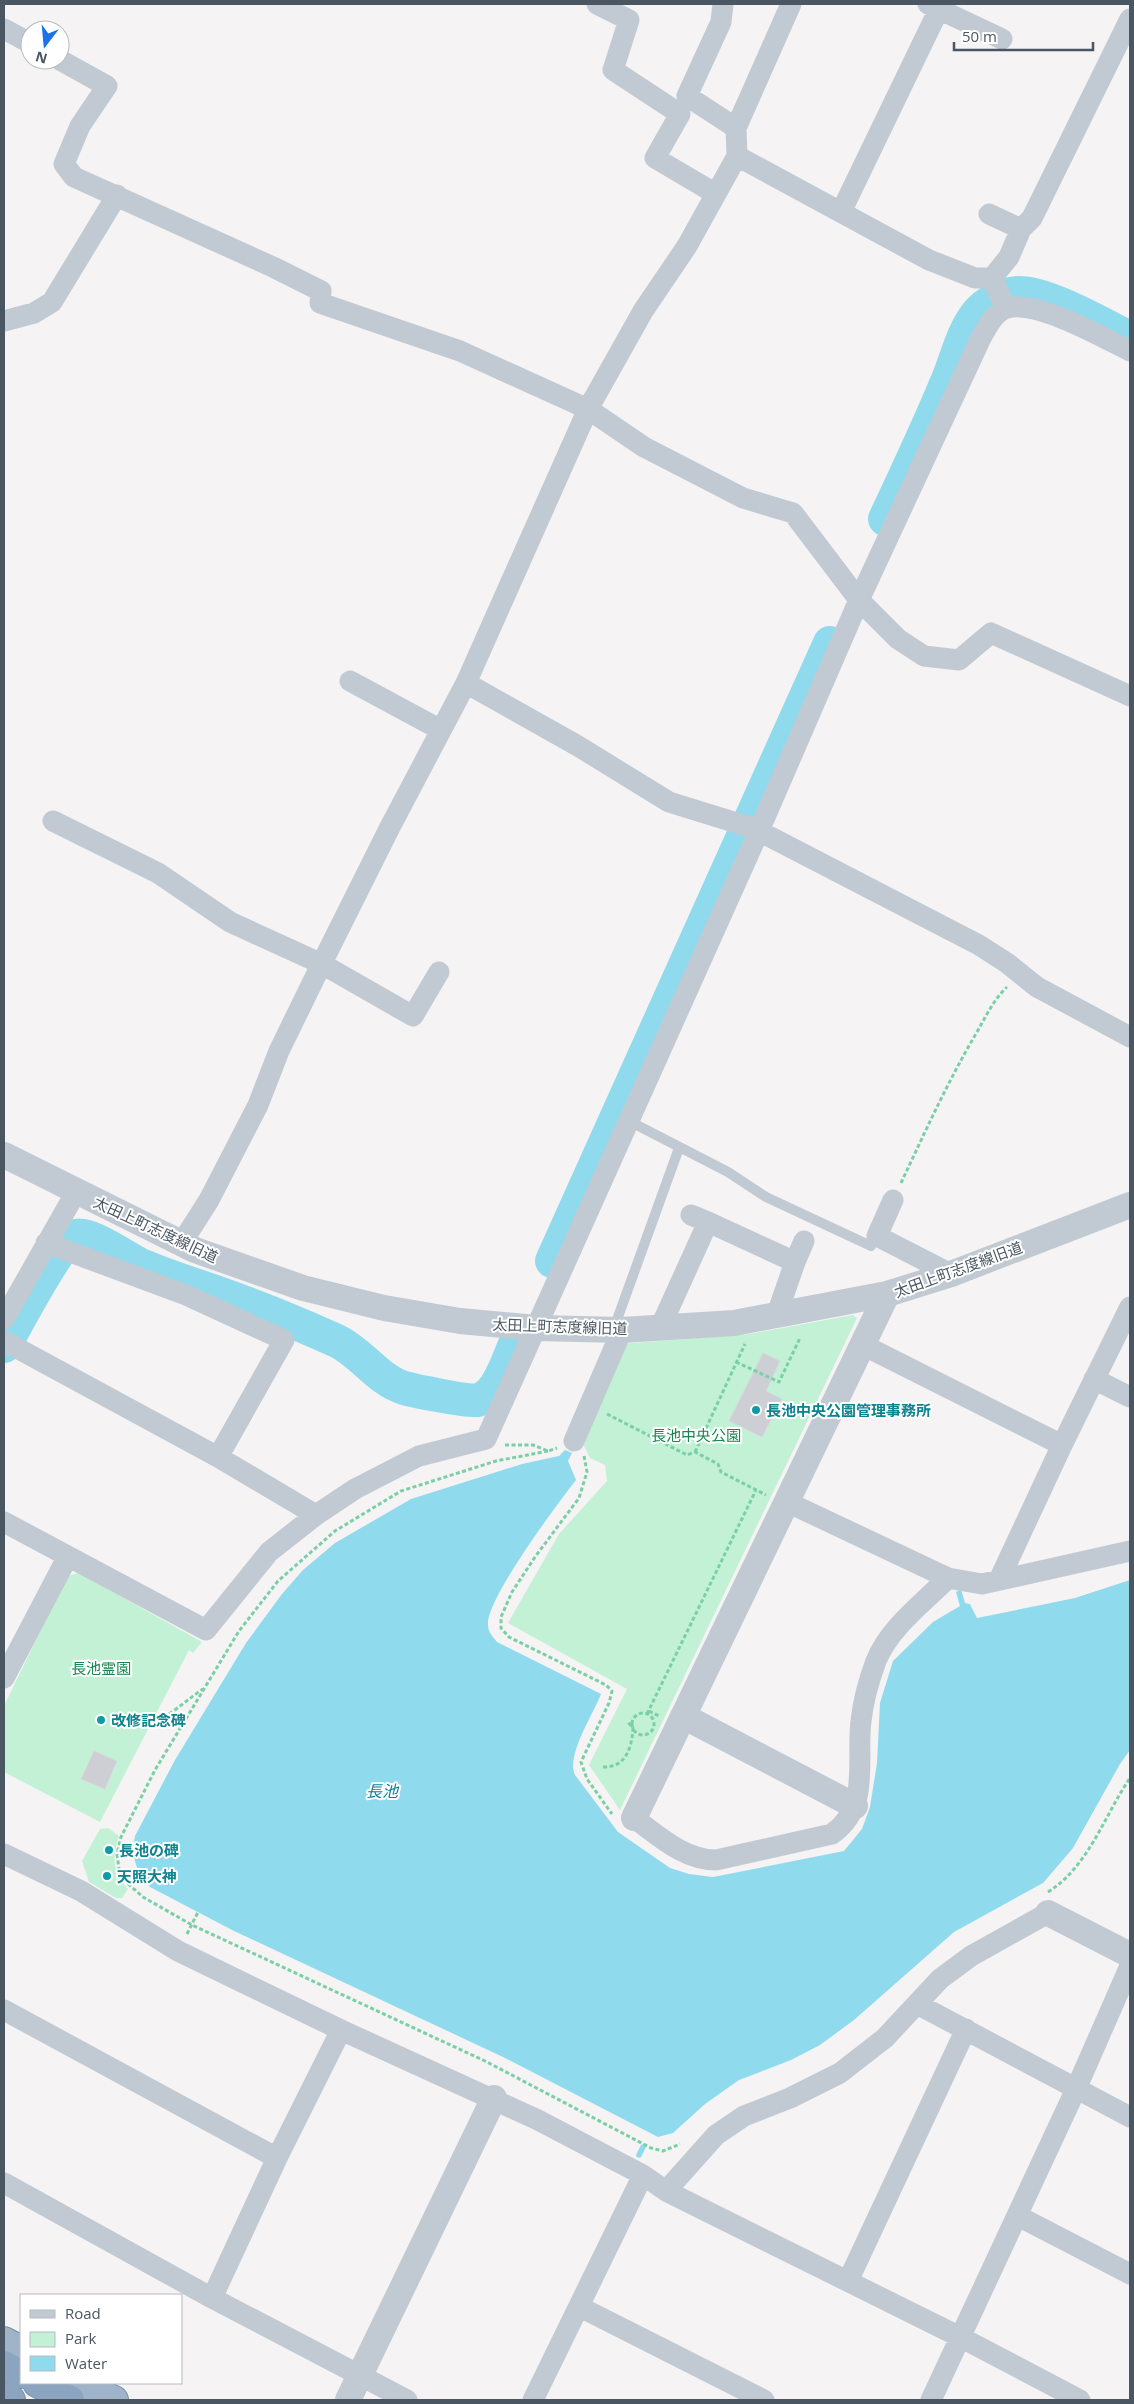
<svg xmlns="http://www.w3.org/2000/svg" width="1134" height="2404" font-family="'Open Sans','Noto Sans JP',sans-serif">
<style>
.green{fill:#c3f1d5}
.water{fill:#90daee}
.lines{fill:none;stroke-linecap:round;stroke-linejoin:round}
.stream{stroke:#90daee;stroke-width:5.5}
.river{stroke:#90daee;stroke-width:34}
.building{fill:#cdcfd5;stroke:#d7d9de}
.trunk-casing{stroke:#7690ad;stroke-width:30}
.motorway-casing{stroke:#7690ad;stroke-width:30}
.path{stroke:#7ad0a6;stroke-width:3;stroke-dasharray:4 2.5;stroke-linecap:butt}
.service{stroke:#c1cad2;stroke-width:10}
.minor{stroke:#c1cad2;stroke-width:21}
.tertiary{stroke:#c1cad2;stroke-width:26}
.trunk{stroke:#9fb4c9;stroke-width:28}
.motorway{stroke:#8ba5c1;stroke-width:28}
.culture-dot{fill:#0f9aa8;stroke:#fff;stroke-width:2}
.labels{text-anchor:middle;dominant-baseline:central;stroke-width:4;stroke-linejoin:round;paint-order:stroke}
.street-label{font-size:15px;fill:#4a5661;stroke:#fff}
.culture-label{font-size:15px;font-weight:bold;fill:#0d838f;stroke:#fff;text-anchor:start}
.park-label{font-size:15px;fill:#17864f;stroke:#fff}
.water-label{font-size:16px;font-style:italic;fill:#0c7c9b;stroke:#fff}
</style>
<rect width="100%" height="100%" fill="#f5f3f3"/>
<path class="green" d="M853 1315 857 1318 620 1810 589 1765 627 1689 508 1623 559 1534 607 1481 605 1465 590 1458 580 1438 621 1344 749 1334Z
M79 1573 202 1642 193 1653 189 1650 100 1822 4 1772V1706L67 1576Z
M108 1828 119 1836C112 1857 112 1872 128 1889L122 1898H116L89 1882 82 1861 100 1829Z"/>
<path class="water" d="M565 1450 572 1453 568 1461 576 1480C558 1503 486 1599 488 1625 488 1632 493 1637 497 1642L601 1694C593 1715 566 1755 575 1775L618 1832 670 1868 689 1874 713 1877 844 1851 862 1829 870 1807 877 1763 880 1703 893 1661 933 1622 960 1606 956 1592 961 1589 965 1603 970 1604 977 1618 1075 1598 1130 1580V1750L1120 1764 1073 1848 1043 1883 954 1932 854 2020 820 2045 791 2060 739 2080 705 2104 673 2133 658 2137 503 2057 234 1931 150 1887C136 1871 131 1858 135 1836L175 1760 246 1643 282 1594 303 1570 335 1543 411 1499 522 1464 559 1456Z"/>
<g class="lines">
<path class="stream" d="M639 2155 643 2147"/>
<path class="river" d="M885 519C906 474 927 430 946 384 956 362 961 335 976 315 986 302 1003 294 1018 293 1047 292 1103 325 1130 338
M552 1261 830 643
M4 1346C16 1326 58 1243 76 1236 89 1231 129 1260 143 1266 168 1277 196 1285 221 1294 260 1308 299 1324 337 1341 362 1353 378 1380 404 1388 415 1391 469 1402 478 1400 499 1395 508 1359 516 1342"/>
</g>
<path class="building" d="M763 1353 780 1361 766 1391 782 1399 762 1437 729 1421Z
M94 1751 117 1761 105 1789 81 1779Z"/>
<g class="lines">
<g class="trunk-casing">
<path id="trunk" d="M4 2341 21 2350
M81 2383 114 2400"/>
</g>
<g class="motorway-casing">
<path id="motorway" d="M4 2365 21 2374
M37 2383 70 2400
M4 2396 11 2400"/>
</g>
<path class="path" d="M901 1183C925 1132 948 1081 977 1032 986 1016 994 999 1007 987
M736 1362 779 1382 800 1338
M607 1414 687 1455 695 1452 718 1464 721 1472 766 1495
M505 1445H533L548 1451 557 1448
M548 1451 496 1461 401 1491 335 1531 278 1581 239 1631 155 1770 121 1837 117 1854 119 1869 126 1882 143 1897 192 1925 485 2061 651 2148 663 2151 680 2144
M695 1452 745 1344
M584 1456 587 1472 579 1498 535 1557 512 1592 501 1617V1628L509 1637 606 1685 612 1691 609 1703 581 1762 587 1779 612 1814
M649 1711 659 1716
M632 1724a11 11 0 1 1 22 0a11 11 0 1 1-22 0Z
M647 1714 756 1490
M152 1723C165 1720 189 1698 203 1689
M603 1767C626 1768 632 1747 633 1728L627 1721
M1048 1892C1089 1866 1104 1816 1130 1778
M187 1934 198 1912"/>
<path class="service" d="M629 1121 728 1172 766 1197 871 1246 877 1236
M614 1328 679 1148"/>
<path class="minor" d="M597 4 629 20 613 70 680 114 655 158 716 194
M723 4 721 22 687 96 736 128
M928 4 1002 39
M4 29 30 43
M60 60 107 86 80 126 64 164 74 177 273 267 321 291 320 303 460 351 588 409 644 447 743 498 793 513 859 600 898 639 924 656 959 660 991 633 1130 696
M737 156 929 260 975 278H992L1006 308
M841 212 939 9
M989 214 1021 229 1009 257 992 278
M1021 229 1032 218 1130 19
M4 321 34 313 52 302 117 195
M350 681 441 730
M466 683 578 746 669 802 753 828 979 945 1007 963 1037 987 1130 1037
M53 821 158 873 230 922 322 964 413 1016 439 972
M893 1200 877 1236 951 1274
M691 1215 708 1222
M46 1243 186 1295 284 1340 218 1457
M181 1244 209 1200 258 1105 279 1051 318 971 390 827 466 683 588 409 643 311 687 246 737 156 736 128 791 4
M795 1262 804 1241
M4 1319 76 1192
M660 1328 708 1222 795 1262 777 1314
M4 1341 218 1457 316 1515
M863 1345 1062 1445
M1094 1379 1130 1397
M574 1441 622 1330
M787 1502 948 1578 982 1584 1130 1551
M4 1522 206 1630 269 1552 316 1515 355 1489 419 1456 486 1439 759 831 859 600 980 340C986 329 994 312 1007 308 1037 300 1102 337 1130 351
M999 1580 1062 1445 1130 1307
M4 1678 68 1556
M634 1818C659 1836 684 1860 716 1860L832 1834C871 1807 856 1760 861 1721 863 1701 869 1680 876 1661 889 1628 924 1602 948 1578
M4 1854 81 1891 178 1951 341 2030 538 2120 643 2175 666 2191 960 2337 1080 2400
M917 2004 1130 2117
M4 2010 277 2158
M4 2183 212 2298 407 2400
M666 2191 716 2135 744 2116 790 2098 840 2073 885 2038 940 1979 971 1956 1048 1913
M1018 2216 1130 2274
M848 2281 966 2029
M212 2298 277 2158 341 2030
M580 2307 764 2400
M533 2400 643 2175
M931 2400 1076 2089 1130 1966"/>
<path class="tertiary" d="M4 1155 195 1250 303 1288 384 1308 460 1321 536 1328 622 1330 734 1323 887 1294 951 1274 1130 1205
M683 1716 855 1806
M634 1818 887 1294
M1048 1913 1130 1955
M348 2400 494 2098"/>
<use href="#trunk" class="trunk"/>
<use href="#motorway" class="motorway"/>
</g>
<g class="culture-dot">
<circle cx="756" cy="1410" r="5"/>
<circle cx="101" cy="1720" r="5"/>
<circle cx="109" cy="1850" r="5"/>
<circle cx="107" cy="1876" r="5"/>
</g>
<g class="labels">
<g class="street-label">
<text transform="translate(156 1229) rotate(25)">太田上町志度線旧道</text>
<text transform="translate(958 1269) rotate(-20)">太田上町志度線旧道</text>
<text transform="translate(560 1326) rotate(2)">太田上町志度線旧道</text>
</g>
<g class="culture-label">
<text x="766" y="1410">長池中央公園管理事務所</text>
<text x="111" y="1720">改修記念碑</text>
<text x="119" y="1850">長池の碑</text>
<text x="117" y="1876">天照大神</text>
</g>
<g class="park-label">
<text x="696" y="1435">長池中央公園</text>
<text x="101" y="1668">長池霊園</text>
</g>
<g class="water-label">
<text x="382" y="1791">長池</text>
</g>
</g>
<rect width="1134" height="2404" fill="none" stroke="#4a5661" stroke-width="10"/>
<rect x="20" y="2294" width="162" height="90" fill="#ffffff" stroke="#b7bbc0"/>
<rect x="30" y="2310" width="25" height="8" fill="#c1cad2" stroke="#b7bbc0"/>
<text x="65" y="2319" font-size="15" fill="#4a5661">Road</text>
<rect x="30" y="2332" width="25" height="15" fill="#c3f1d5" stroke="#b7bbc0"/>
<text x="65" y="2344" font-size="15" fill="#4a5661">Park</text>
<rect x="30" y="2356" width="25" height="15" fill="#90daee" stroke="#b7bbc0"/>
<text x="65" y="2369" font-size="15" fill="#4a5661">Water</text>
<g transform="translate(45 45) rotate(196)"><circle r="24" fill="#ffffff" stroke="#b7bbc0"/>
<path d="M0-4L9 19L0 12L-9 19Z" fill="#1a73e8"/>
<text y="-8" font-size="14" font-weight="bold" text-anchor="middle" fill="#4a5661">N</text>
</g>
<path d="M954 42v8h139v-8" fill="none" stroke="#4a5661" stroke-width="2.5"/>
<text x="962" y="42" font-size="15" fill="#4a5661" stroke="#ffffff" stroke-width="4" paint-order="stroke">50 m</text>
</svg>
